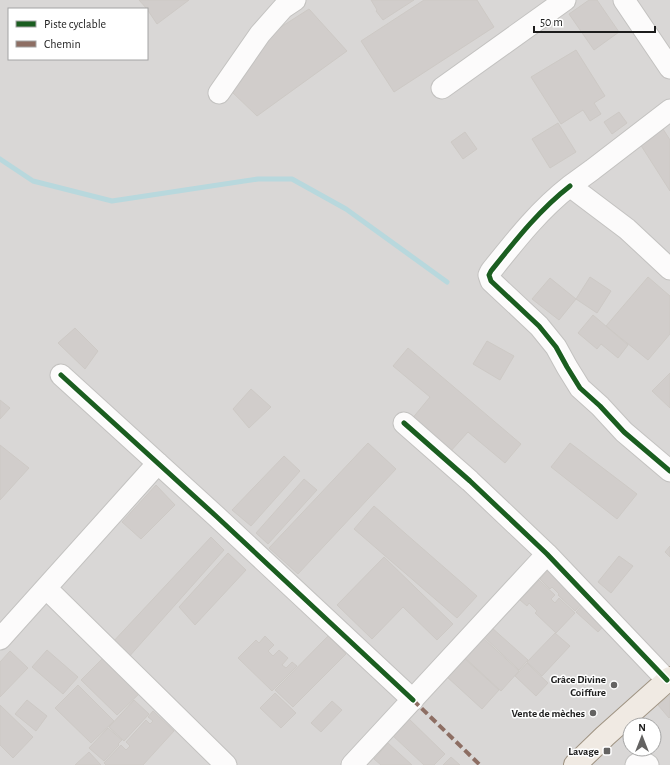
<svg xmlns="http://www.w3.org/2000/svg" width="670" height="765" font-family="'Alegreya Sans',sans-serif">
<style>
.residential{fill:#d9d7d6;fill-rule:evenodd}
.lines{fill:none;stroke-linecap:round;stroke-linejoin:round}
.stream{stroke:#b8d8dd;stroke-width:5}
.building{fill:#d1cdcb;stroke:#cdc9c5}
.minor-casing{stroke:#c3c2c0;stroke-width:23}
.major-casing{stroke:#9f9382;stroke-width:24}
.minor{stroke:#fcfbfb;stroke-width:21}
.major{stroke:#f0eae3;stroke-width:22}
.quiet{stroke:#8d6e63;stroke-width:4;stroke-dasharray:8 4;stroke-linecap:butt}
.cycleway-casing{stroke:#fff;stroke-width:8}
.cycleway{stroke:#1b5e20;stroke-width:5}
.poi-dot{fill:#646362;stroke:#fff;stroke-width:1.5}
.labels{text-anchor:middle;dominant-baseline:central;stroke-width:3;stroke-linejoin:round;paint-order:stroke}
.poi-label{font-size:11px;font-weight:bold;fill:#1c1c1c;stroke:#fff;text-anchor:end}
</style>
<rect width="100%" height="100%" fill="#eae7e4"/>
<path class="residential" d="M0 0H670V765H0ZM9 9H147V59H9ZM630 725H654V749H630Z"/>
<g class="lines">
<path class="stream" d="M0 159 33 181 112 201 258 179H292L346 209 447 282"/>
</g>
<path class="building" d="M139 0H189L157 24 147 9Z
M371 0H414L383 20 376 11 377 10Z
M424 0H477L494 27 394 92 361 41Z
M589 0H597L619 32 594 50 569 14Z
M309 9 347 51 257 116 231 91 270 34Z
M576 50 605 96 594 103 601 114 590 121 583 110 561 124 531 77Z
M619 112 627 123 612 134 604 122Z
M558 123 576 152 550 168 532 139Z
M663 129 670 140V191L640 144Z
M465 132 477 149 463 159 451 142Z
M590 277 611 291 597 313 576 299Z
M648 277 670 296V334L648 360 606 326Z
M550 278 576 299 559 320 532 299Z
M593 315 628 345 618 358 601 344 597 349 578 333Z
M75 328 98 351 85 369 58 343Z
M487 341 514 356 500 380 473 364Z
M408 348 521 444 505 463 468 432 449 453 411 420 430 397 393 366Z
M670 373V408L652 391Z
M251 389 271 407 249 428 233 409Z
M0 400 10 408 0 419Z
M368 443 396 469 298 574 269 548Z
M570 443 637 494 617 519 551 467Z
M0 445 29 468 0 500Z
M284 456 300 471 251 526 232 510Z
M304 479 317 490 268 544 256 533Z
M156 485 175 505 141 539 122 522Z
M374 506 477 596 457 618 354 529Z
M211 537 224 550 127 659 111 644Z
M670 546V557L665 552Z
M228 553 246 570 195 625 179 607Z
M619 556 633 566 611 593 598 582Z
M384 557 453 624 437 640 403 607 372 639 337 605Z
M549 569 584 601 575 611 558 595 559 594 552 587 550 589 540 579Z
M539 580 555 595 551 599 555 603 559 598 575 613 556 633 535 613 537 611 529 603 527 606 520 600Z
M585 602 607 622 598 632 576 612Z
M491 627 528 660 519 670 483 636Z
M555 633 570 646 542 676 527 662Z
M265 636 274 645 268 651 273 656 279 650 288 658 282 665 286 668 292 662 297 666 272 691 238 658 256 640 259 643Z
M328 636 346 654 293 707 275 690Z
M482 637 519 671 501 691 463 656Z
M47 650 78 677 63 694 32 667Z
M10 651 28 668 0 697V662Z
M106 655 142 691 117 715 81 680Z
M463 657 499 690 482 709 446 676Z
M527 663 548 683 536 696 515 676Z
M78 685 114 721 91 743 55 708Z
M275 693 296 713 281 728 260 708Z
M670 695V717L669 718 658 705Z
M27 700 47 716 36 731 15 714Z
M134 700 149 714 124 741 109 727Z
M332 701 342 710 321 732 311 723Z
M0 705 33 737 13 758 0 745Z
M153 711 174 731 143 765H106L104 763 121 745 126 750 130 746 126 742 146 720 150 724 153 721 148 717Z
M407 717 445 754 434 765H424L391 734Z
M108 728 122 740 118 744 119 745 104 761 89 748Z
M388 743 412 765H381L374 759Z
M89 752 101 765H75Z
M451 757 460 765H443Z"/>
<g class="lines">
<g class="minor-casing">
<path id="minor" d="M624 0 670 68
M442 88 565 0
M219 93 260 34 283 8 295 0
M670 110 592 170 570 186 627 229 670 269
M570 186C539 210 515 241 491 271L489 275 491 281 539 326 556 347 567 367 580 388 600 406 624 432 670 471
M61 375 217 517 413 700
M404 423 470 481 547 554 667 680
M46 588 226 765
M0 639 158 463
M352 765 547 554
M636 765 637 764H646L648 765"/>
</g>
<g class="major-casing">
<path id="major" d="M575 765 605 736 670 678"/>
</g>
<use href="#minor" class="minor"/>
<use href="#major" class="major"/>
<path class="quiet" d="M413 700 480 765"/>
<g class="cycleway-casing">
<path id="cycleway" d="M570 186C539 210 515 241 491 271L489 275 491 281 539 326 556 347 567 367 580 388 600 406 624 432 670 471
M61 375 217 517 413 700
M404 423 470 481 547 554 667 680"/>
</g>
<use href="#cycleway" class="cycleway"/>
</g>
<g class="poi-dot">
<circle cx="614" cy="685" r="4"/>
<circle cx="593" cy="713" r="4"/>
<rect x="603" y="747" width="8" height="8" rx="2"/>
</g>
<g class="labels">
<g class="poi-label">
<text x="606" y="679">Grâce Divine<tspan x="606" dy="13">Coiffure</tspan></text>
<text x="585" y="713">Vente de mèches</text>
<text x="599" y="751">Lavage</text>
</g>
</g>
<rect x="8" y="8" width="140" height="52" fill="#ffffff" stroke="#a4a4a4"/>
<rect x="16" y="21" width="20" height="6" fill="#1b5e20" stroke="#a4a4a4"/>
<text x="44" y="28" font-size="12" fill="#1c1c1c">Piste cyclable</text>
<rect x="16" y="41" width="20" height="6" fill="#8d6e63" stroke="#a4a4a4"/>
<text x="44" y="48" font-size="12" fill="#1c1c1c">Chemin</text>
<g transform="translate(642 737)"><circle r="19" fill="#ffffff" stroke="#a4a4a4"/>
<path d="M0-3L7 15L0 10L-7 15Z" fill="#646362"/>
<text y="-6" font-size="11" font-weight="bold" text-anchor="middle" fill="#1c1c1c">N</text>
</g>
<path d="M534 26v6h121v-6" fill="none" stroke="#1c1c1c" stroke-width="2"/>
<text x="540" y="26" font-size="12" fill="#1c1c1c" stroke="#ffffff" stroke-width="3" paint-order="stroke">50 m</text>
</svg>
